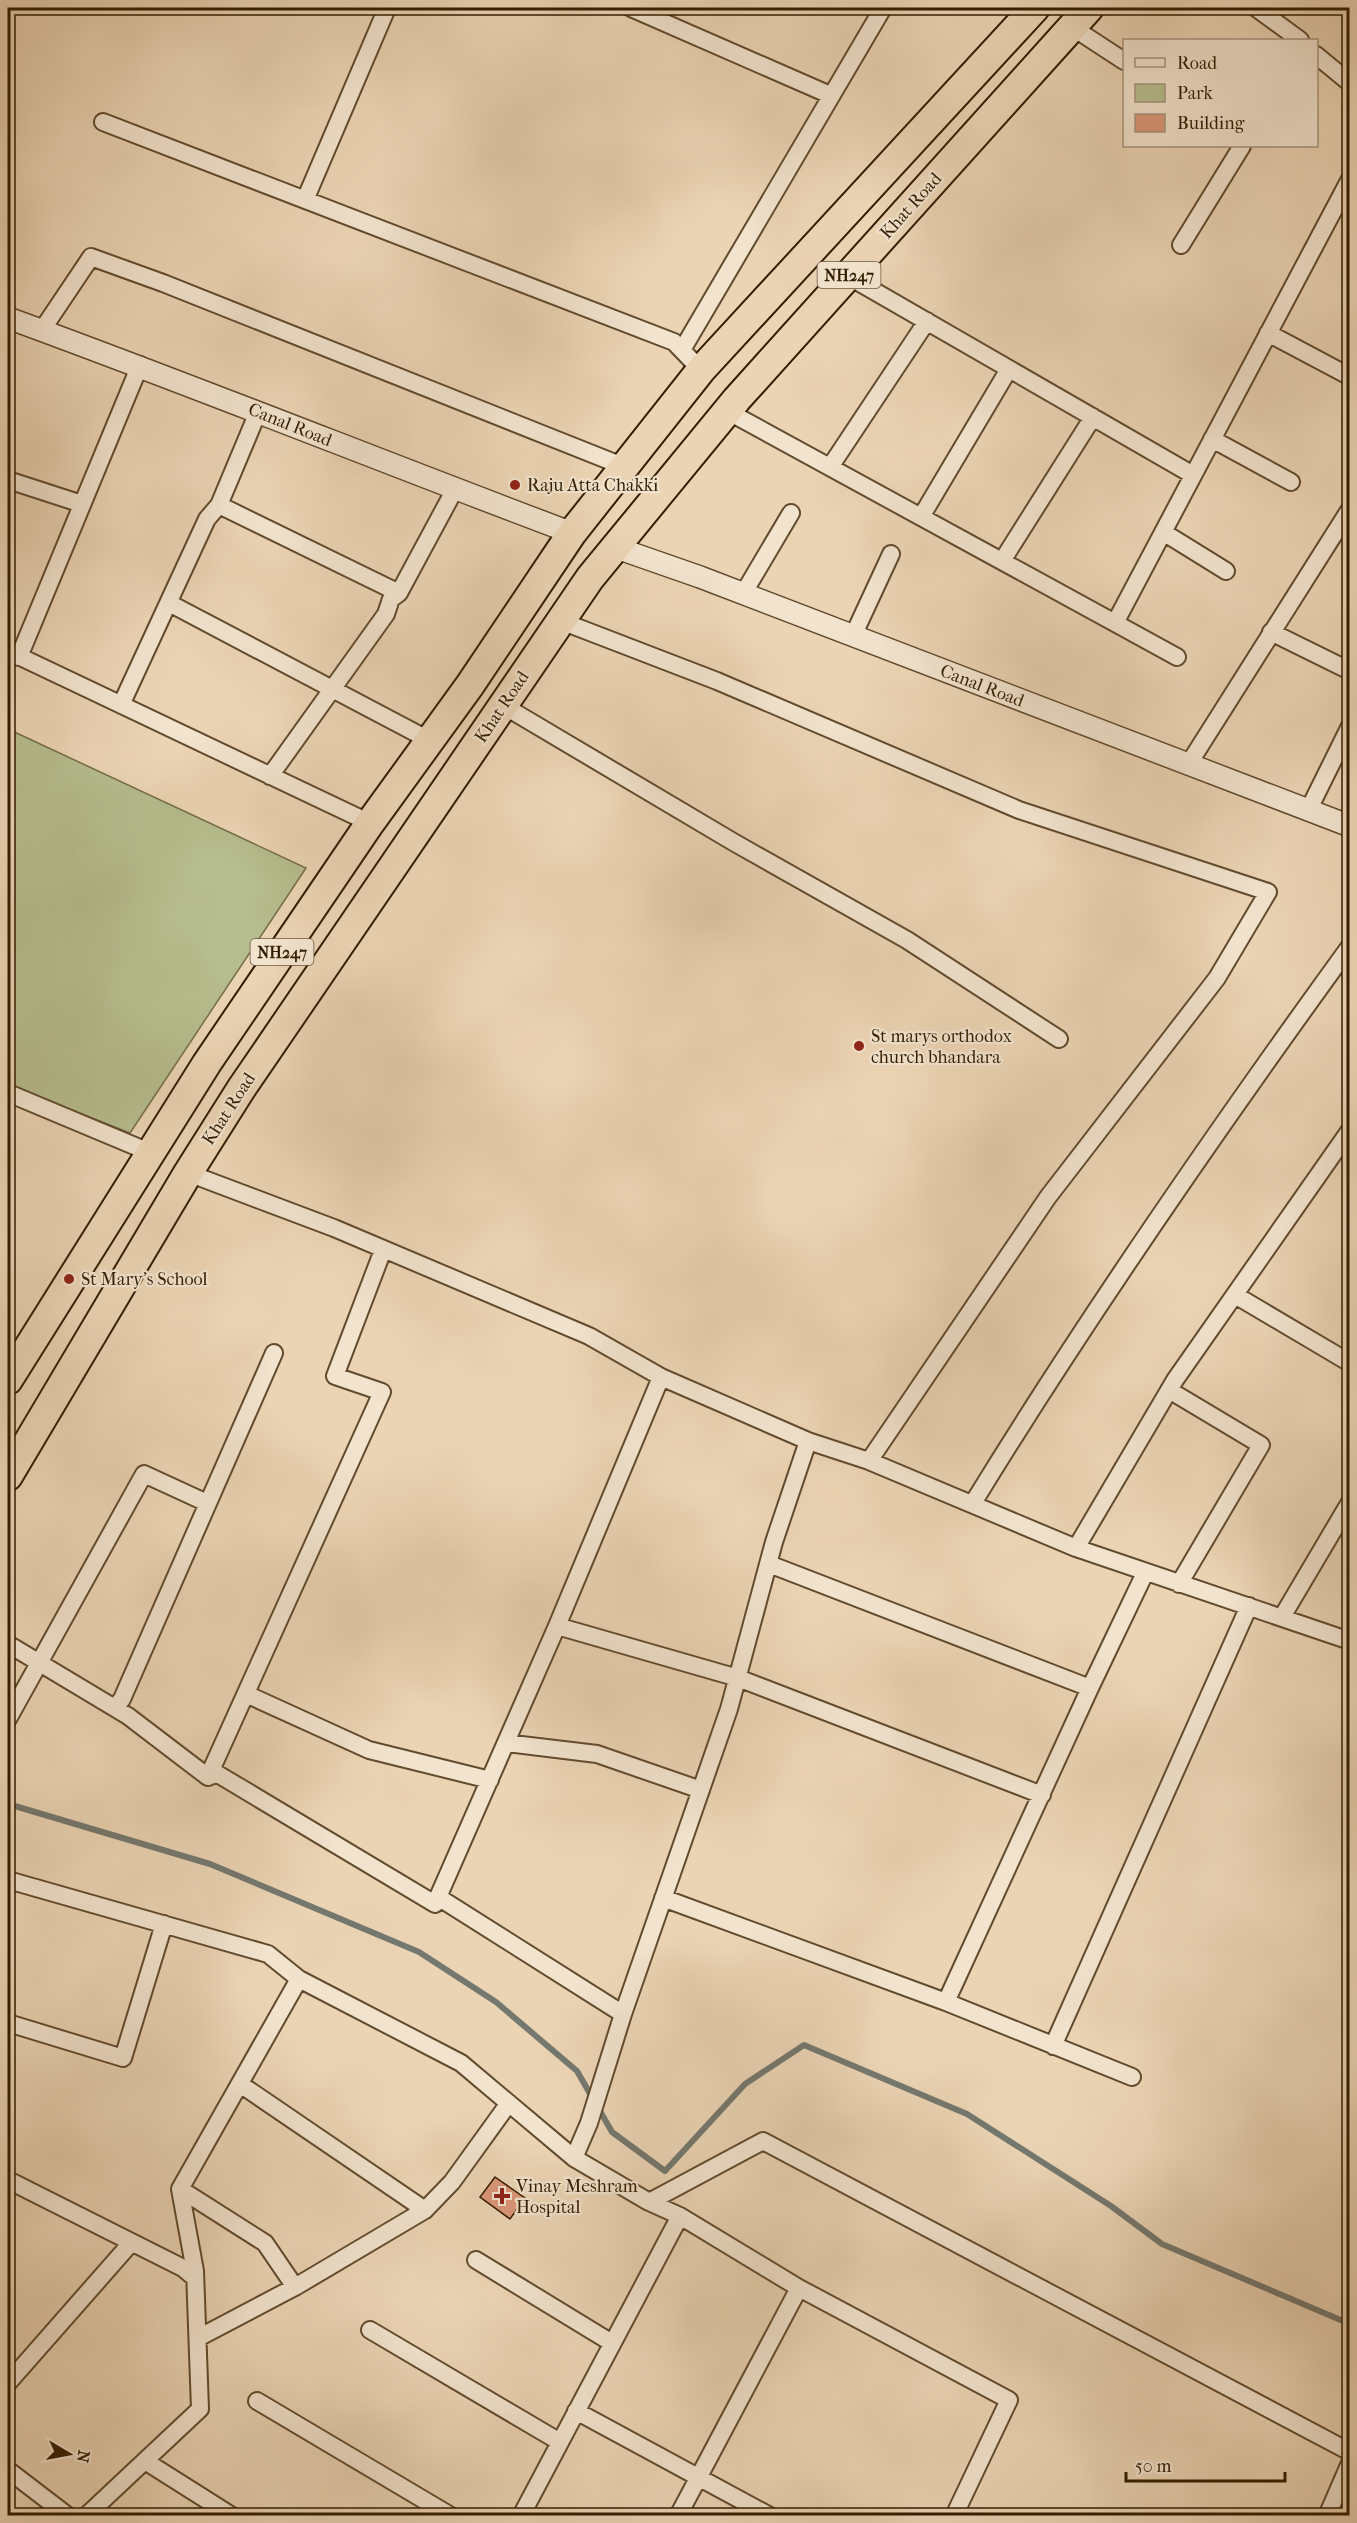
<svg xmlns="http://www.w3.org/2000/svg" width="1357" height="2523" font-family="'IM FELL French Canon',serif">
<style>
.green{fill:#b6bd8e;stroke:#746d47;stroke-width:1.5}
.lines{fill:none;stroke-linecap:round;stroke-linejoin:round}
.stream{stroke:#74786f;stroke-width:6}
.building{fill:#da9677;stroke:#331d00;stroke-width:1.5}
.minor-casing{stroke:#614b2d;stroke-width:20}
.tertiary-casing{stroke:#614b2d;stroke-width:24}
.trunk-casing{stroke:#331d00;stroke-width:32}
.minor{stroke:#f2e3ce;stroke-width:16}
.tertiary{stroke:#f2e3ce;stroke-width:21}
.trunk{stroke:#ebd4b4;stroke-width:28}
.poi-dot{fill:#8f2418;stroke:#f2e3ce;stroke-width:2}
.labels{text-anchor:middle;dominant-baseline:central;stroke-width:4.5;stroke-linejoin:round;paint-order:stroke}
.shield{fill:#f2e3ce;stroke:#6c583e;stroke-width:1.5}
.shield-label{font-size:16px;font-weight:bold;fill:#331d00}
.street-label{font-size:18px;fill:#331d00;stroke:#f2e3ce}
.poi-label{font-size:18px;fill:#331d00;stroke:#f2e3ce;text-anchor:start}
</style>
<rect width="100%" height="100%" fill="#ebd4b4"/>
<filter id="stains"><feTurbulence type="fractalNoise" baseFrequency=".00333" numOctaves="4"/><feColorMatrix values="0 0 0 0 .2 0 0 0 0 .09 0 0 0 0 .02 0 0 0 .5 -.17"/></filter>
<radialGradient id="worn" r=".72"><stop offset=".6" stop-color="#630" stop-opacity="0"/><stop offset="1" stop-color="#630" stop-opacity=".3"/></radialGradient>
<path class="green" d="M8 729 306 868 130 1133 8 1085Z"/>
<g class="lines">
<path class="stream" d="M8 1804 210 1864 419 1952 496 2002 577 2071 612 2132 665 2171 745 2084 804 2045 967 2114 1111 2206 1162 2244 1350 2324"/>
</g>
<path class="building" d="M495 2177 525 2198 510 2219 480 2197Z"/>
<g class="lines">
<g class="minor-casing">
<path id="minor" d="M631 8 830 95
M1256 8 1300 40
M1072 27 1124 61
M1316 55 1350 83
M103 122 674 342 701 370
M305 200 387 8
M1181 245 1242 146
M848 276 1193 475
M42 330 91 257 163 283 625 467
M1268 333 1345 374
M682 350 883 8
M727 411 1115 623 1350 179
M1212 439 1291 482
M830 467 927 321
M8 480 82 504
M219 505 399 593
M921 517 1009 369
M1163 532 1226 571
M1002 561 1093 417
M743 594 791 513
M169 603 429 740
M561 621 717 681 1019 810 1268 892 1217 978 1048 1197 869 1461
M1115 623 1177 657
M1271 632 1350 671
M853 636 891 554
M8 651 370 823
M19 657 140 365
M121 705 207 519 219 505 258 412
M504 706 735 843 907 940 1059 1039
M1188 765 1350 509
M270 776 386 614 391 599 399 593 455 489
M1308 811 1350 726
M8 1093 149 1152
M188 1173 334 1228 589 1336 661 1377 808 1441 869 1461 1076 1548 1350 1641
M1235 1295 1350 1363
M1169 1390 1261 1445 1179 1584
M973 1503C1090 1312 1218 1128 1350 946
M1076 1548 1175 1380 1350 1130
M769 1564 1090 1688
M1282 1617 1350 1502
M557 1626 738 1678 1042 1795
M8 1644 128 1716 208 1777 382 1392 335 1376 383 1250
M246 1694 369 1750 490 1780
M115 1708 122 1699 274 1353
M8 1719 144 1474 207 1503
M506 1743 597 1754 701 1790
M208 1777 216 1773 435 1904 557 1626 661 1377
M8 1880 268 1954 299 1979 180 2189 195 2271 200 2409 86 2516
M438 1897 623 2014 729 1709 774 1542 808 1441
M663 1898 946 2002 1132 2077
M299 1979 461 2063 574 2158 649 2202 680 2216 799 2288 1009 2400 954 2516
M946 2002 1090 1688 1145 1573
M8 2023 123 2058 164 1924
M1053 2046 1249 1606
M240 2084 425 2210
M574 2158 589 2123 623 2014
M8 2180 183 2268 195 2278
M180 2189 265 2243 295 2287
M649 2202 763 2141 1350 2452
M476 2260 612 2343
M370 2330 560 2442
M198 2338 295 2287 425 2210 452 2182 509 2103
M8 2383 131 2243
M257 2401 451 2516
M576 2411 770 2516
M145 2461 232 2516
M8 2470 68 2516
M521 2516 680 2216
M678 2516 799 2288
M1327 2516 1350 2463"/>
</g>
<g class="tertiary-casing">
<path id="tertiary" d="M8 318C197 387 383 462 572 533
M614 547 700 577 1350 826"/>
</g>
<g class="trunk-casing">
<path id="trunk" d="M8 1380 207 1063 370 823 470 685 572 533 701 370 1035 8
M8 1476 188 1173 241 1089 590 578 737 399 1089 8"/>
</g>
<use href="#minor" class="minor"/>
<use href="#tertiary" class="tertiary"/>
<use href="#trunk" class="trunk"/>
</g>
<g class="poi-dot">
<circle cx="515" cy="485" r="6"/>
<circle cx="859" cy="1046" r="6"/>
<circle cx="69" cy="1279" r="6"/>
<path d="M499 2187h6v6h6v6h-6v6h-6v-6h-6v-6h6z"/>
</g>
<g class="labels">
<g class="shield">
<rect x="817.5" y="262" width="63" height="26" rx="4.5"/>
<rect x="250.5" y="939" width="63" height="26" rx="4.5"/>
</g>
<g class="shield-label">
<text x="849" y="275">NH247</text>
<text x="282" y="952">NH247</text>
</g>
<g class="street-label">
<text transform="translate(911 206) rotate(-48)">Khat Road</text>
<text transform="translate(290 425) rotate(22)">Canal Road</text>
<text transform="translate(982 686) rotate(21)">Canal Road</text>
<text transform="translate(502 707) rotate(-56)">Khat Road</text>
<text transform="translate(229 1109) rotate(-57)">Khat Road</text>
</g>
<g class="poi-label">
<text x="527" y="485">Raju Atta Chakki</text>
<text x="871" y="1036">St marys orthodox<tspan x="871" dy="21">church bhandara</tspan></text>
<text x="81" y="1279">St Mary's School</text>
<text x="516" y="2186">Vinay Meshram<tspan x="516" dy="21">Hospital</tspan></text>
</g>
</g>
<rect width="1357" height="2523" fill="none" stroke="#ebd4b4" stroke-width="30"/>
<rect x="9" y="9" width="1339" height="2505" fill="none" stroke="#331d00" stroke-width="3"/>
<rect x="15" y="15" width="1327" height="2493" fill="none" stroke="#331d00" stroke-width="1.5"/>
<rect x="1123" y="39" width="195" height="108" fill="#f2e3ce" stroke="#a6947c" stroke-width="1.5"/>
<rect x="1135" y="58" width="30" height="9" fill="#f2e3ce" stroke="#a6947c" stroke-width="1.5"/>
<text x="1177" y="69" font-size="18" fill="#331d00">Road</text>
<rect x="1135" y="84" width="30" height="18" fill="#b6bd8e" stroke="#a6947c" stroke-width="1.5"/>
<text x="1177" y="99" font-size="18" fill="#331d00">Park</text>
<rect x="1135" y="114" width="30" height="18" fill="#da9677" stroke="#a6947c" stroke-width="1.5"/>
<text x="1177" y="129" font-size="18" fill="#331d00">Building</text>
<g transform="translate(69 2454) rotate(100)" stroke="#f2e3ce" stroke-width="4.5" paint-order="stroke">
<path d="M0-4.5L10 22L0 15L-10 22Z" fill="#331d00"/>
<text y="-9" font-size="16" font-weight="bold" text-anchor="middle" fill="#331d00">N</text>
</g>
<path d="M1126 2472v9h159v-9" fill="none" stroke="#331d00" stroke-width="3"/>
<text x="1135" y="2472" font-size="18" fill="#331d00" stroke="#f2e3ce" stroke-width="4.5" paint-order="stroke">50 m</text>
<rect width="100%" height="100%" filter="url(#stains)"/>
<rect width="100%" height="100%" fill="url(#worn)"/>
</svg>
